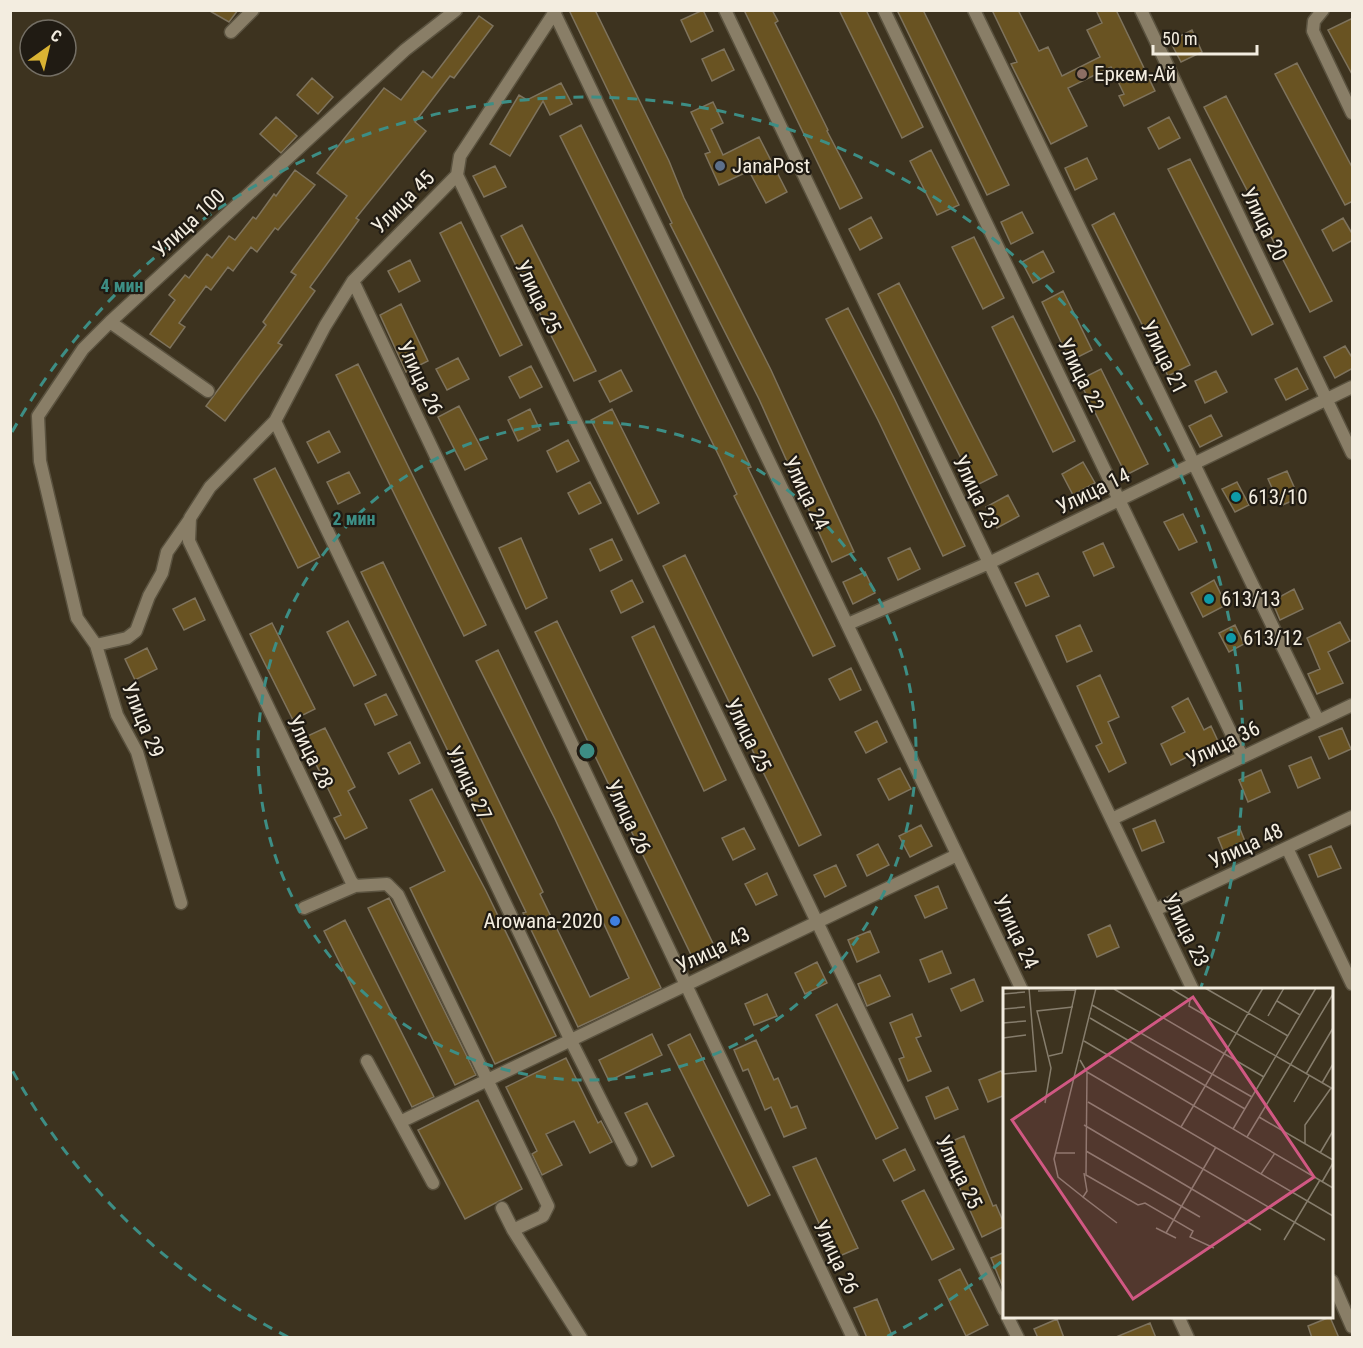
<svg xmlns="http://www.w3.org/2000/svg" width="1363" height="1348" font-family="'Roboto Condensed',sans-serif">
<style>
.building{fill:#695322;stroke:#7e735d;stroke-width:1.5}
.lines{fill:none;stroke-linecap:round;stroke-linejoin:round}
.minor-casing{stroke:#5a523f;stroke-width:15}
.minor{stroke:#897e67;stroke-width:12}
.ring{fill:none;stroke:#3d8e85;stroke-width:3;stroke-dasharray:10 8}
.education-dot{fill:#8d6e63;stroke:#201b13;stroke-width:2}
.service-dot{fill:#5c6f8a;stroke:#201b13;stroke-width:2}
.culture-dot{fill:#0f9aa8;stroke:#201b13;stroke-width:2}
.shop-dot{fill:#3f7fe0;stroke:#201b13;stroke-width:2}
.labels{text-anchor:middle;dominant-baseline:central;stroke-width:4.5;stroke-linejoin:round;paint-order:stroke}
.poi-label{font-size:21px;fill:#f3ede0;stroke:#201b13;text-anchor:start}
.street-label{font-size:21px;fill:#f3ede0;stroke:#201b13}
.inset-road{fill:none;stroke:#867d6c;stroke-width:1.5}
.view{fill:#d15883;fill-opacity:0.15;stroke:#d15883;stroke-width:3}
.inset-edge{fill:none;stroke:#f3ede0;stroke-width:3}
.centre{fill:#3d8e85;stroke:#201b13;stroke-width:3}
.ring-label{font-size:18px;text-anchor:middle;font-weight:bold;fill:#3d8e85;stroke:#201b13;stroke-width:4.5;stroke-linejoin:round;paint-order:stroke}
</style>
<rect width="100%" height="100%" fill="#3d331f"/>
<path class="building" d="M208 10H238L229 22Z
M569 10H595L669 161 684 198 771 370 854 552 832 562 759 399 670 224 672 223 654 186Z
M703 10 713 31 691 42 681 20Z
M744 10H772L778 21 775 23 828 130 827 131 862 198 840 209Z
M839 10H866L923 127 902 138Z
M897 10H923L1009 185 987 195Z
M992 10H1018L1039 51 1048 47 1062 76 1100 57 1087 30 1102 23 1096 10H1116L1155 91 1124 106 1119 96 1124 94 1111 67 1068 88 1087 126 1051 144 1011 64 1017 62Z
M479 16 493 26 454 78 450 76 415 122 426 131 356 218 359 220 310 287 315 291 278 343 282 345 225 421 206 406 266 325 263 322 296 275 291 272 347 196 317 173 384 88 401 100 423 71 432 78Z
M1353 18V76L1328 30Z
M1192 30 1202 52 1181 62 1170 41Z
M724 49 734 70 712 81 702 59Z
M1297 63 1353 169V201L1345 205 1275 74Z
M312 78 333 97 318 114 297 95Z
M561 83 572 104 550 115 543 101 510 156 490 144 519 95 527 100Z
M1226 96 1332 301 1310 312 1204 107Z
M713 102 723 123 711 129 723 155 759 137 787 192 766 203 749 171 719 185 705 154 710 152 691 112Z
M276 117 297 136 281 153 260 134Z
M1169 117 1180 138 1159 149 1148 128Z
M581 125 732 428 751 467 748 468 835 646 813 656 734 496 737 494 719 456 560 136Z
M931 150 959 205 937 215 910 161Z
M1087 158 1097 179 1075 190 1065 168Z
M1190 159 1273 324 1252 335 1168 169Z
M495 166 506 187 484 197 473 176Z
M295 170 315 185 278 230 275 228 257 252 251 247 233 271 228 267 211 290 206 286 179 323 185 327 170 348 150 334 175 300 169 295 185 275 189 278 207 254 212 258 229 236 235 240 253 217 256 219 274 194 276 196Z
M1022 212 1033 233 1011 244 1001 222Z
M1114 213 1190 365 1168 376 1092 225Z
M871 217 882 238 860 250 849 229Z
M1343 218 1353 235V240L1333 251 1322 230Z
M461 222 522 345 500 356 440 233Z
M522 225 596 371 574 381 501 236Z
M974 237 1004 298 983 309 952 247Z
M1043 251 1054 272 1033 283 1022 262Z
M410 260 420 281 399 292 388 271Z
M899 283 997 475 975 486 878 294Z
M1063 291 1092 350 1070 361 1042 302Z
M401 304 428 361 406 372 380 315Z
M848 308 894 398 965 546 943 556 878 420 826 319Z
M1013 316 1075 441 1053 452 992 327Z
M1345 346 1353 359V368L1335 378 1324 357Z
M458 358 469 379 447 390 436 369Z
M358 364 486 625 464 636 336 375Z
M531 366 542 387 520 398 509 377Z
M1297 368 1308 389 1286 400 1275 379Z
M1101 369 1148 464 1126 475 1079 380Z
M621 370 632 391 610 402 599 381Z
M1216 371 1227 392 1205 403 1195 381Z
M459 406 487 459 465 470 438 417Z
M530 409 540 430 518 441 508 420Z
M612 409 659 503 638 514 591 420Z
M1211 415 1222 436 1200 447 1189 426Z
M329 431 340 452 318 463 307 442Z
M568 440 579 461 557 472 547 451Z
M1083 462 1095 483 1073 495 1062 474Z
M275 468 320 557 298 568 254 479Z
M1287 471 1299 498 1280 506 1268 479Z
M349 472 360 493 338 504 327 482Z
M590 482 601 503 579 514 568 493Z
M1237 482 1249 505 1235 512 1222 489Z
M1008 495 1019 516 997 528 986 507Z
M1183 514 1197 542 1179 550 1164 522Z
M521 538 547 598 526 609 499 548Z
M612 539 622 560 600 571 590 549Z
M1103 543 1114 567 1094 576 1083 552Z
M910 548 920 569 898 580 888 558Z
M685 555 821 835 799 846 663 566Z
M383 562 543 892 540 894 590 997 629 978 555 819 476 661 498 650 661 988 578 1027 523 913 526 912 361 572Z
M865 572 875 593 853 604 843 582Z
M1038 573 1049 596 1026 606 1015 583Z
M632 580 643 602 621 613 611 591Z
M1214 580 1226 605 1203 617 1191 593Z
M1294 589 1303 609 1280 620 1272 601Z
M195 598 205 620 184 630 173 609Z
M348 621 376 675 354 686 327 632Z
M557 621 719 956 697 967 535 632Z
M1340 622 1350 641 1328 652 1343 683 1317 694 1308 674 1320 669 1307 638Z
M272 623 315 709 293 720 250 634Z
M1080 625 1092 651 1067 662 1056 636Z
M1235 625 1244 644 1229 652 1219 633Z
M654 626 726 780 704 791 632 637Z
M147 648 157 669 135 680 125 659Z
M851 668 861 690 840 700 829 679Z
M1100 675 1119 717 1108 722 1126 763 1109 772 1096 746 1102 743 1077 686Z
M386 694 397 715 375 725 365 704Z
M1188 698 1204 730 1211 726 1223 752 1208 760 1203 749 1171 765 1161 744 1185 732 1172 707Z
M877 721 887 742 866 753 855 732Z
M325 728 355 787 348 791 367 828 345 839 334 818 341 815 303 738Z
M1342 728 1351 749 1329 759 1319 737Z
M410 742 420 763 399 774 388 753Z
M1311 757 1320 778 1298 788 1289 766Z
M900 768 911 789 889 800 878 779Z
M1261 770 1270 792 1248 802 1239 780Z
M432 789 486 891 556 1036 495 1064 410 888 445 871 410 800Z
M1155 820 1164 842 1142 851 1133 829Z
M921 825 932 846 910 857 899 836Z
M744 828 755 849 733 860 722 838Z
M1240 829 1249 851 1227 860 1218 838Z
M878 844 889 865 867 876 857 855Z
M1331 846 1341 868 1318 877 1309 855Z
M836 865 846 886 825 897 814 875Z
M767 873 777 895 756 905 745 884Z
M938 886 947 908 925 918 915 896Z
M389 898 476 1075 455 1085 368 908Z
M345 920 434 1097 412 1107 324 931Z
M1110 925 1119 947 1097 957 1088 935Z
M870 931 879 952 857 962 848 940Z
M942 951 951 973 929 982 920 960Z
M817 962 827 983 805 994 795 973Z
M880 975 890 996 867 1006 858 984Z
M974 979 983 1001 961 1011 951 989Z
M767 994 777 1016 754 1025 745 1004Z
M837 1004 898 1128 876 1139 816 1015Z
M912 1014 921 1036 916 1038 931 1071 908 1081 899 1059 904 1057 890 1023Z
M652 1034 662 1055 609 1081 599 1060Z
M690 1034 770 1195 748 1206 668 1045Z
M756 1040 774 1080 778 1078 791 1108 797 1106 806 1128 784 1137 771 1107 765 1110 748 1069 743 1071 734 1050Z
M566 1058 598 1123 601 1121 612 1142 590 1153 574 1121 546 1134 562 1165 542 1175 532 1154 537 1151 506 1087Z
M1001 1071 1005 1078V1095L988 1102 979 1080Z
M948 1087 958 1109 935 1119 926 1097Z
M478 1100 522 1189 465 1219 418 1130Z
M647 1103 674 1156 652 1167 625 1113Z
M964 1136 993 1206 996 1205 1005 1226 982 1237 941 1146Z
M905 1149 915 1170 894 1181 883 1160Z
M816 1158 858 1248 835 1258 793 1167Z
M924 1190 954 1249 932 1260 902 1201Z
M1005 1252V1290H1004L991 1258Z
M960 1269 988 1325 966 1336 939 1280Z
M877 1299 893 1338H867L854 1308Z
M1330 1317 1339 1338H1312L1308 1326Z
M1057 1319 1064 1338H1038L1034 1329Z
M1150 1323 1156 1338H1116V1337Z"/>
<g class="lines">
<g class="minor-casing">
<path id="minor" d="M556 10 460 156 457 175 353 281 325 326 275 421 210 487 190 518 189 541 351 881 355 886 387 884 398 895 548 1206 543 1216 513 1230 581 1338
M725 10 1193 990
M884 10 1242 756
M974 10 1318 720
M1141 10 1352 453
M1323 10 1314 21 1313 31 1352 113
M555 14 1022 990
M231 32 253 10
M457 175 1004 1310
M353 281 853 1338
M110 322 208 391
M275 421 570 1039 631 1160
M848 624 989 563 1352 387
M96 645 77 618 40 461 38 416 83 349 110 322 405 50 456 10
M1112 819 1352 705
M1287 848 1352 984
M181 903 137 752 117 715 96 645 127 638 136 631 149 596 162 573 167 552 190 519
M304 908 355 886
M1155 910 1352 817
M367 1061 433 1183
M400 1122 957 855
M502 1208 513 1230
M1332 1281 1352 1327
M1007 1316 1018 1338
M1178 1316 1188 1338"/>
</g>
<use href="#minor" class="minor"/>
</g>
<g class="ring">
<circle cx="587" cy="751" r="329"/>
<path d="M1001 1262A658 658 0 0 1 886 1337M288 1337A658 658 0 0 1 12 1070M12 432A658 658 0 0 1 1201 987"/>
</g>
<circle class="education-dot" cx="1082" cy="74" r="6"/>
<circle class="service-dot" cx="720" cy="166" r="6"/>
<g class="culture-dot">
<circle cx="1236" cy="497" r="6"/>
<circle cx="1209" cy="599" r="6"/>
<circle cx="1231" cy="638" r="6"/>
</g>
<circle class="shop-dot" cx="615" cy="921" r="6"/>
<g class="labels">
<g class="poi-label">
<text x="1094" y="74">Еркем-Ай</text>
<text x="732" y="166">JanaPost</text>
<text x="1248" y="497">613/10</text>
<text x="1221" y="599">613/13</text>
<text x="1243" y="638">613/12</text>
<text x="603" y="921" text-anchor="end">Arowana-2020</text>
</g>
<g class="street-label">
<text transform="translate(403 202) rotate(-45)">Улица 45</text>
<text transform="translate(189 223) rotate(-43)">Улица 100</text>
<text transform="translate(1264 224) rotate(64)">Улица 20</text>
<text transform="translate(538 297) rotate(64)">Улица 25</text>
<text transform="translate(1164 357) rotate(64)">Улица 21</text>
<text transform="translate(1081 375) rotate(64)">Улица 22</text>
<text transform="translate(420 378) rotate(65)">Улица 26</text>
<text transform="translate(1093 491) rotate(-26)">Улица 14</text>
<text transform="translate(976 492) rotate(64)">Улица 23</text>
<text transform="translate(806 493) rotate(64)">Улица 24</text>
<text transform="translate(143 720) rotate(68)">Улица 29</text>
<text transform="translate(748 735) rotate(64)">Улица 25</text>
<text transform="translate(1223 744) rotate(-26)">Улица 36</text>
<text transform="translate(310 752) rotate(64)">Улица 28</text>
<text transform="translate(469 783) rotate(65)">Улица 27</text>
<text transform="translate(628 817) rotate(65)">Улица 26</text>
<text transform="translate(1246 846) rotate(-25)">Улица 48</text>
<text transform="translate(1186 930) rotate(64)">Улица 23</text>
<text transform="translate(1016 932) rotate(65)">Улица 24</text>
<text transform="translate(713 950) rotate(-26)">Улица 43</text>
<text transform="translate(959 1172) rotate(64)">Улица 25</text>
<text transform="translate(836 1257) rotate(65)">Улица 26</text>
</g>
</g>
<g transform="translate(1003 988)">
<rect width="330" height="330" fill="#3d331f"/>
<path class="inset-road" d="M167 0 187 12 186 18 330 101M202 0 285 48M93 1 130 0M111 1 261 89M35 3 73 2M0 6 22 4M274 13 297 27M89 17 249 109M0 21 22 19M265 28 281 0M87 30 242 121M0 35 23 33M0 50 23 47M81 53 330 200M46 68 59 65 73 0M77 72 84 84 83 187 135 217 142 215 190 243 187 249 211 260M84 84 330 228M0 86 33 83 26 0M303 86 330 40M319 95 330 76M85 114 322 252M291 114 306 88M42 115 48 80 34 23 70 19M256 129 330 172M81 137 258 242M178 139 260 0M230 141 313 0M244 149 330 6M302 156V137L328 100M83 163 197 229M52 165H72M317 165 330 143M81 185 84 203 80 209 114 235M258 186 272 165M319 194 330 175M80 209 55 189 51 171 93 0M153 240 173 250M163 245 213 159M281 252 317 192"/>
<path class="view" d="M190 9 311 189 130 311 9 132Z"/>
<rect width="330" height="330" class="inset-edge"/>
</g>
<circle cx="587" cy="751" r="9" class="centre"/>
<g class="ring-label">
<text x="122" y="292">4 мин</text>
<text x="354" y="525">2 мин</text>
</g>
<rect width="1363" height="1348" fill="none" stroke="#f3ede0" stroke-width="24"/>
<g transform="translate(48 48) rotate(34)"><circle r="28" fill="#201b13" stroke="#746f65" stroke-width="1.5"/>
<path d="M0-4.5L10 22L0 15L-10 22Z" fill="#dab333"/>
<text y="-9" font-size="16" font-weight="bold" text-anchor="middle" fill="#f3ede0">С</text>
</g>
<path d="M1153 45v9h104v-9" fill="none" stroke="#f3ede0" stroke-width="3"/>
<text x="1162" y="45" font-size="18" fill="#f3ede0" stroke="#201b13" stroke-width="4.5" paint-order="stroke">50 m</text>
</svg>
